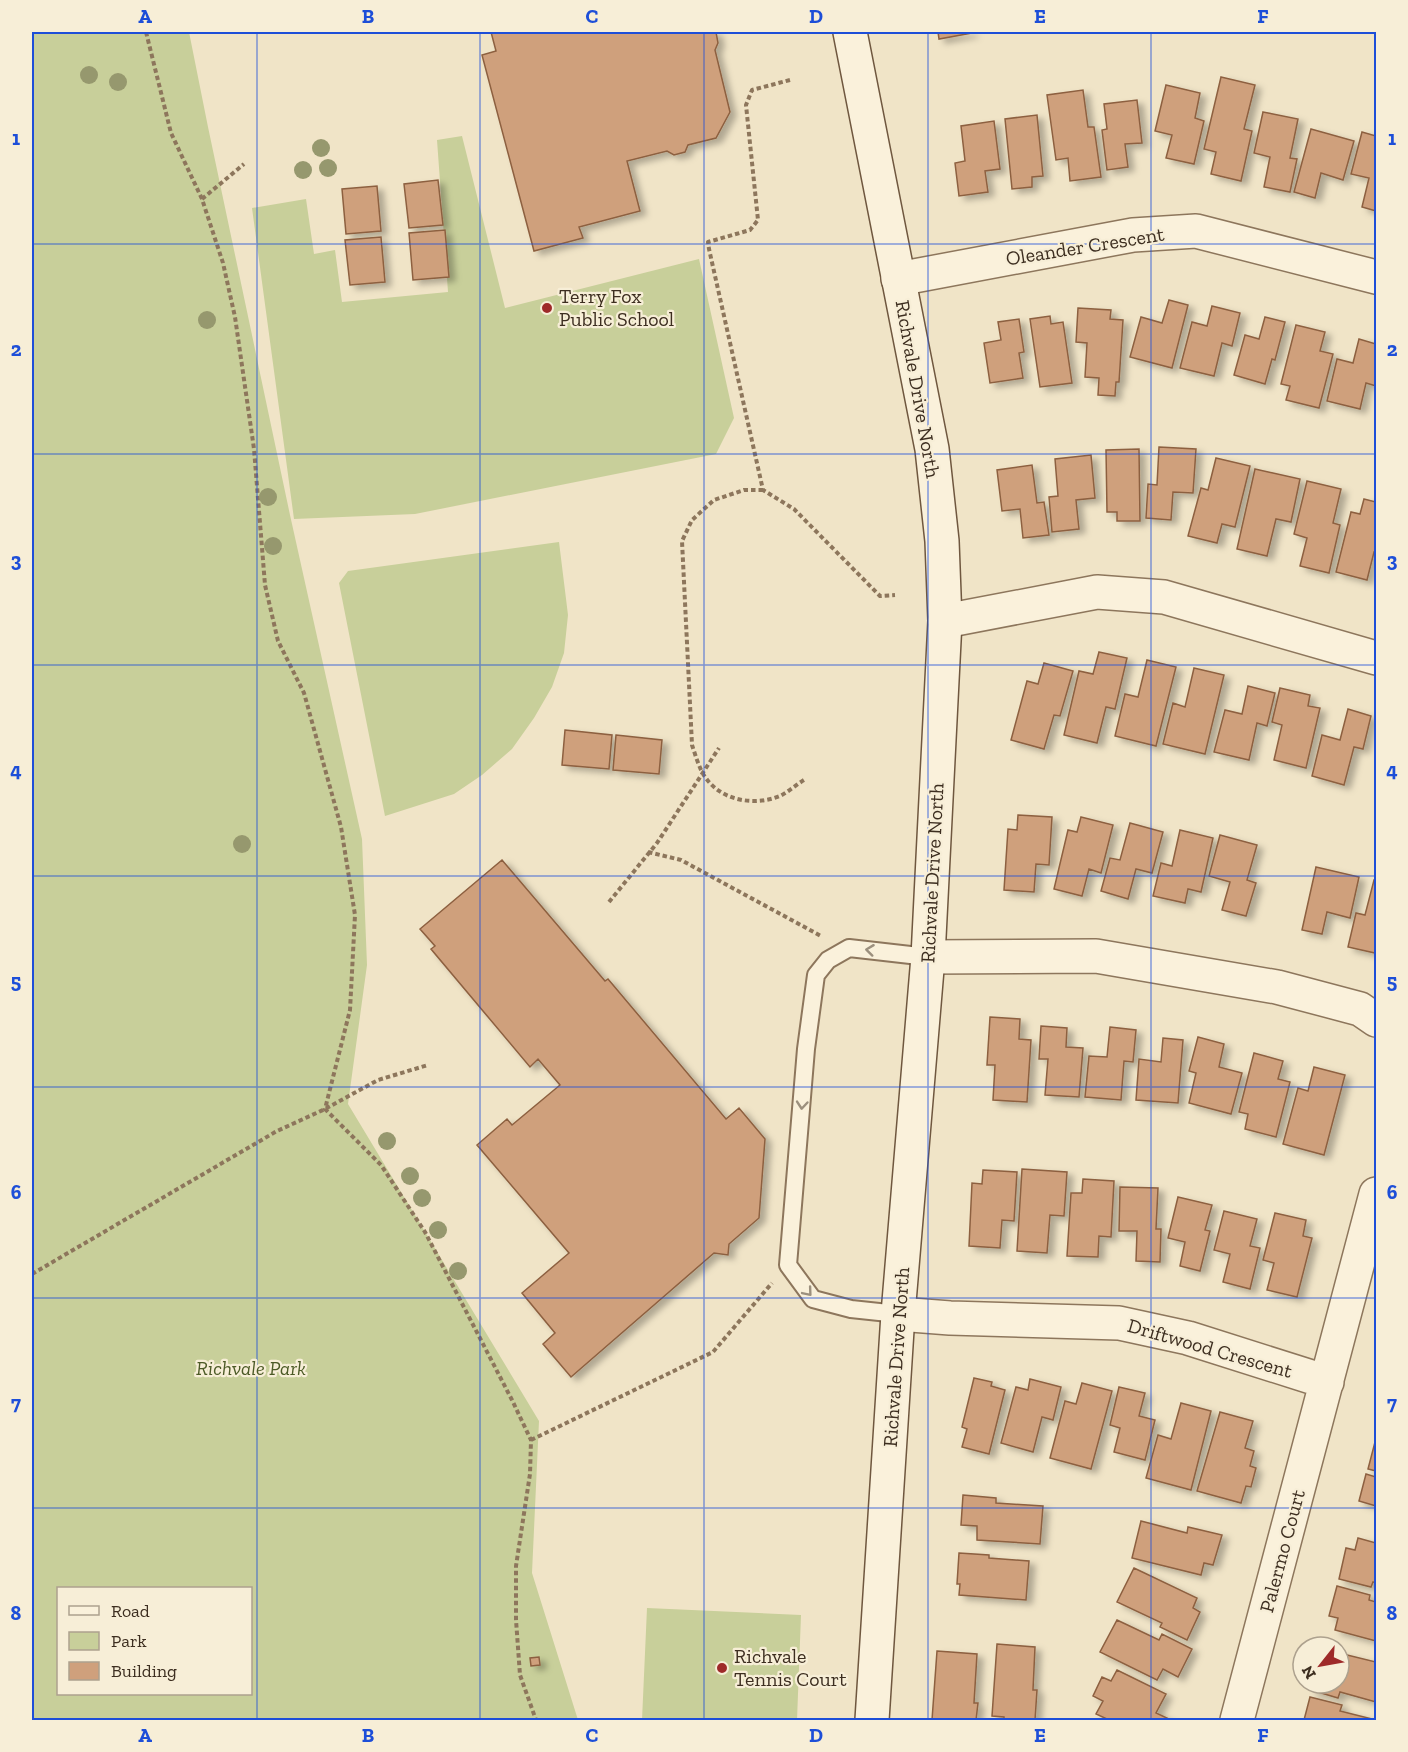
<svg xmlns="http://www.w3.org/2000/svg" width="1408" height="1752" font-family="'Zilla Slab',serif">
<style>
.green{fill:#c8cf9a;fill-rule:evenodd}
.building{fill:#cfa07c;stroke:#8d6040;stroke-width:1.5;filter:url(#shadow)}
.lines{fill:none;stroke-linecap:round;stroke-linejoin:round}
.lane-casing{stroke:#8d765c;stroke-width:20}
.street-casing{stroke:#8d765c;stroke-width:36}
.secondary-casing{stroke:#6f573f;stroke-width:36}
.path{stroke:#8d765c;stroke-width:4;stroke-dasharray:4.5 3;stroke-linecap:butt}
.lane{stroke:#faf1db;stroke-width:16}
.street{stroke:#faf1db;stroke-width:33}
.secondary{stroke:#faf1db;stroke-width:33}
.tree{fill:#96986e}
.oneway{stroke:#9c907e}
.grid{fill:none;stroke:#1d4ed8;stroke-width:1.5;stroke-opacity:0.55}
.poi-dot{fill:#9e2a29;stroke:#f7eed7;stroke-width:2}
.labels{text-anchor:middle;dominant-baseline:central;stroke-width:4.5;stroke-linejoin:round;paint-order:stroke}
.street-label{font-size:20px;fill:#3d2e20;stroke:#f7eed7}
.poi-label{font-size:20px;fill:#3d2e20;stroke:#f7eed7;text-anchor:start}
.park-label{font-size:20px;font-style:italic;fill:#4c5a26;stroke:#f7eed7}
.neatline{fill:none;stroke:#1d4ed8;stroke-width:2}
.grid-label{font-size:20px;text-anchor:middle;font-weight:bold;fill:#1d4ed8}
</style>
<defs>
<filter id="shadow"><feDropShadow dx="6" dy="4" stdDeviation="3" flood-color="#0004"/></filter>
</defs>
<rect width="100%" height="100%" fill="#f0e4c7"/>
<path class="green" d="M32 32H189L208 127 290 515 362 839 367 965 348 1104 539 1421 532 1573 578 1720H32ZM58 1588H250V1694H58Z
M462 136 505 308 699 259 734 418 716 454 415 514 294 519 252 208 306 199 314 254 335 250 342 302 448 292 437 140Z
M559 542 568 615 564 653 552 687 534 718 512 749 482 775 454 794 385 816 339 583 348 571Z
M647 1608 801 1615 797 1720H642Z"/>
<path class="building" d="M491 32H716L718 43 715 50 730 112 716 138 688 145 685 152 674 155 667 151 627 161 640 211 579 227 583 238 534 251 482 55 496 51Z
M938 32H971L972 33 939 39Z
M1221 77 1255 85 1244 129 1252 131 1241 181 1211 174 1216 152 1204 149Z
M1166 85 1200 93 1195 118 1204 121 1194 164 1166 158 1172 135 1155 131Z
M1083 90 1088 127H1094L1101 177 1070 181 1068 158 1056 160 1047 95Z
M1137 100 1142 143 1125 144 1128 167 1107 170 1102 130 1107 129 1104 104Z
M1263 112 1298 119 1290 158 1297 159 1290 192 1264 187 1270 157 1254 153Z
M1037 115 1043 176 1032 177V187L1012 189 1005 119Z
M994 121 1000 169 985 171 988 192 959 196 955 163 965 161 961 126Z
M1311 129 1354 141 1343 180 1321 173 1315 198 1294 192Z
M1362 132 1376 136V211L1362 207 1369 178 1351 174Z
M438 180 443 225 409 228 404 184Z
M377 186 381 231 346 234 342 189Z
M445 230 449 277 413 280 409 233Z
M381 237 385 282 350 285 345 240Z
M1169 300 1188 305 1172 368 1130 357 1141 317 1162 323Z
M1212 306 1240 313 1232 346 1222 343 1214 376 1180 368 1192 322 1207 326Z
M1078 308 1111 310 1110 319 1123 320 1119 382H1116L1115 396 1098 395 1099 378 1085 377 1087 343 1076 342Z
M1050 316 1051 324 1063 322 1072 383 1040 387 1030 319Z
M1265 317 1285 322 1275 360 1272 359 1265 384 1234 375 1245 335 1259 339Z
M1019 319 1024 352 1019 353 1023 378 990 383 984 343 1001 340 998 322Z
M1296 325 1325 332 1320 351 1333 354 1319 408 1286 400 1290 386 1281 384Z
M1359 339 1376 344V386L1366 383 1360 409 1327 401 1337 359 1353 363Z
M1159 447 1196 449 1193 493 1173 492 1171 520 1146 518 1148 484 1157 485Z
M1139 449 1140 521H1117V512H1107L1106 450Z
M1091 455 1095 498 1076 500 1079 529 1052 532 1049 497 1058 496 1055 459Z
M1216 458 1250 466 1235 527 1222 524 1217 543 1188 536 1201 488 1208 490Z
M1032 465 1037 503 1044 502 1049 535 1023 538 1020 509 1002 511 997 470Z
M1255 469 1300 479 1291 522 1276 519 1267 556 1237 549Z
M1307 481 1341 489 1333 523 1340 525 1329 573 1300 566 1307 538 1294 534Z
M1364 499 1376 502V553L1374 552 1367 580 1336 572 1351 512 1360 514Z
M1099 652 1127 658 1115 709 1106 707 1097 743 1064 735 1079 671 1093 674Z
M1147 660 1176 667 1156 746 1115 736 1125 694 1138 697Z
M1044 663 1073 671 1060 716 1054 715 1044 749 1011 740 1027 681 1038 684Z
M1194 668 1224 675 1205 754 1163 744 1173 703 1185 707Z
M1248 686 1275 693 1267 726 1257 723 1249 760 1214 752 1225 710 1242 714Z
M1280 688 1310 695 1308 706 1320 708 1306 768 1274 760 1282 725 1272 722Z
M1348 709 1371 716 1363 749 1354 747 1344 785 1312 776 1322 735 1340 740Z
M565 730 612 735 609 769 562 765Z
M616 735 662 740 659 774 613 770Z
M1018 815 1052 817 1049 865 1036 864 1034 892 1004 890 1008 829 1017 830Z
M1081 817 1113 825 1101 873 1089 869 1082 896 1054 889 1068 830 1077 832Z
M1130 823 1163 832 1152 873 1136 869 1128 899 1101 891 1110 858 1120 860Z
M1180 830 1213 838 1201 892 1188 889 1185 903 1153 896 1161 863 1172 866Z
M1220 835 1257 845 1247 880 1256 883 1246 916 1222 910 1230 882 1209 876Z
M502 860 605 981 608 979 726 1119 739 1108 765 1139 759 1218 729 1244 728 1255 714 1253 571 1377 543 1344 555 1333 522 1293 569 1253 477 1145 507 1119 512 1125 560 1085 538 1059 530 1067 431 949 435 946 420 929Z
M1316 867 1359 877 1350 918 1327 912 1322 934 1302 930Z
M1374 880 1376 881V947L1375 953 1348 947 1356 913 1365 915Z
M990 1017 1020 1019 1019 1039 1031 1040 1027 1102 993 1100 995 1065H987Z
M1041 1026 1067 1028 1066 1047 1083 1048 1079 1097 1045 1095 1048 1059H1039Z
M1110 1027 1136 1030 1133 1062 1124 1061 1121 1100 1085 1097 1089 1056 1107 1057Z
M1198 1037 1224 1044 1219 1067 1242 1073 1231 1114 1189 1103 1196 1073 1189 1071Z
M1163 1038 1183 1040 1178 1103 1136 1100 1139 1059 1161 1062Z
M1254 1053 1283 1061 1278 1079 1290 1082 1276 1137 1245 1129 1248 1114 1239 1112Z
M1314 1067 1345 1075 1324 1155 1283 1144 1298 1088 1308 1091Z
M1022 1169 1067 1172 1064 1216 1050 1215 1047 1253 1017 1251Z
M983 1170 1017 1172 1014 1221 1002 1220 1000 1248 969 1246 972 1183 982 1184Z
M1083 1179 1114 1181 1111 1237 1099 1236 1098 1257 1067 1256 1071 1193H1082Z
M1120 1187 1158 1188 1156 1229H1161L1160 1262 1136 1261 1137 1231H1119Z
M1178 1197 1212 1205 1205 1230 1210 1231 1200 1271 1180 1266 1185 1242 1168 1238Z
M1224 1211 1257 1219 1250 1246 1260 1248 1250 1289 1223 1282 1230 1254 1214 1250Z
M1275 1213 1306 1220 1303 1236 1312 1238 1297 1297 1267 1290 1274 1263 1263 1260Z
M974 1378 992 1382 991 1386 1005 1390 989 1454 962 1447 967 1429 962 1427Z
M1030 1379 1061 1387 1053 1420 1042 1417 1033 1452 1001 1443 1016 1387 1028 1390Z
M1082 1383 1112 1391 1091 1469 1050 1458 1065 1401 1076 1404Z
M1119 1387 1145 1393 1139 1416 1155 1420 1145 1460 1114 1452 1120 1428 1110 1425Z
M1181 1403 1211 1411 1191 1490 1146 1478 1158 1435 1171 1439Z
M1220 1412 1253 1421 1245 1448 1254 1451 1250 1466 1256 1468 1251 1487 1246 1486 1241 1503 1197 1491Z
M1375 1442H1376V1471L1368 1469Z
M1366 1474 1376 1477V1506L1359 1501Z
M963 1495 996 1498V1503L1043 1506 1040 1544 977 1540V1526L961 1525Z
M1141 1521 1187 1533 1188 1527 1222 1535 1213 1565 1204 1563 1201 1575 1132 1558Z
M1358 1538 1376 1543V1583L1373 1582 1371 1587 1339 1579 1346 1548 1355 1550Z
M959 1553 989 1555V1558L1029 1561 1026 1600 959 1595 960 1584H957Z
M1134 1568 1197 1598 1193 1608 1200 1612 1187 1640 1160 1627 1162 1623 1117 1602Z
M1337 1586 1370 1595 1369 1600 1376 1602V1641L1335 1630 1338 1618 1329 1616Z
M1117 1620 1159 1640 1162 1634 1192 1649 1178 1677 1163 1669 1157 1680 1100 1652Z
M997 1644 1035 1647 1033 1690H1037L1035 1720H1004V1717L992 1716Z
M937 1651 977 1654 974 1703H978L976 1720H932Z
M1339 1653 1376 1662V1702L1340 1692 1338 1698 1311 1690 1312 1683H1339Z
M539 1657 540 1665 531 1666 530 1658Z
M1117 1670 1166 1694 1156 1713 1171 1720H1109L1096 1714 1103 1701 1093 1696 1102 1677 1111 1681Z
M1310 1697 1342 1705 1340 1711 1376 1720H1304Z"/>
<g class="lines">
<g class="lane-casing">
<path id="lane" d="M898 1314 851 1309 813 1299 788 1265 806 1049 816 975 828 960 849 948 928 957"/>
</g>
<g class="street-casing">
<path id="street" d="M898 279 1133 235 1196 231 1376 277
M945 621 1097 592 1164 597 1376 658
M928 957 1096 956 1277 987 1360 1009 1376 1020
M898 1314 950 1318 1119 1323 1188 1338 1327 1382
M1237 1720 1376 1194"/>
</g>
<g class="secondary-casing">
<path id="secondary" d="M850 32 932 449 942 541 945 621 928 957 898 1314 872 1720"/>
</g>
<path class="path" d="M146 32 171 133 202 199 223 263 235 317 254 449 265 585 278 641 304 693 341 827 355 915 350 1010 325 1109 381 1165 425 1232 512 1400 531 1440 530 1474 516 1566V1620L520 1675 536 1720
M790 80 752 90 746 105 758 220 750 230 708 242 709 249 763 490 794 509 880 596 895 595
M202 199 244 164
M763 490H744L714 500 692 520 682 541 692 745C695 754 698 764 702 772 717 800 752 807 780 796 788 792 796 785 804 780
M648 852 681 860 821 936
M609 902 657 843 719 748
M32 1274 277 1131 325 1109 378 1080 428 1065
M531 1440 713 1352 772 1283"/>
<use href="#lane" class="lane"/>
<use href="#street" class="street"/>
<use href="#secondary" class="secondary"/>
</g>
<g class="tree">
<circle cx="89" cy="75" r="9"/>
<circle cx="118" cy="82" r="9"/>
<circle cx="321" cy="148" r="9"/>
<circle cx="328" cy="168" r="9"/>
<circle cx="303" cy="170" r="9"/>
<circle cx="207" cy="320" r="9"/>
<circle cx="268" cy="497" r="9"/>
<circle cx="273" cy="546" r="9"/>
<circle cx="242" cy="844" r="9"/>
<circle cx="387" cy="1141" r="9"/>
<circle cx="410" cy="1176" r="9"/>
<circle cx="422" cy="1198" r="9"/>
<circle cx="438" cy="1230" r="9"/>
<circle cx="458" cy="1271" r="9"/>
</g>
<defs><path id="oneway-chevron" d="M-2-3.5L2.5 0L-2 3.5" fill="none" stroke-width="1.6" stroke-linecap="round" stroke-linejoin="round" transform="scale(1.5)"/></defs>
<g class="oneway">
<use href="#oneway-chevron" transform="translate(870 950) rotate(-173)"/>
<use href="#oneway-chevron" transform="translate(802 1105) rotate(95)"/>
<use href="#oneway-chevron" transform="translate(808 1292) rotate(50)"/>
</g>
<path class="grid" d="M257 32V1720M480 32V1720M704 32V1720M928 32V1720M1151 32V1720M32 244H1376M32 454H1376M32 665H1376M32 876H1376M32 1087H1376M32 1298H1376M32 1508H1376"/>
<g class="poi-dot">
<circle cx="547" cy="308" r="6"/>
<circle cx="722" cy="1668" r="6"/>
</g>
<g class="labels">
<g class="street-label">
<text transform="translate(1085 246) rotate(-9)">Oleander Crescent</text>
<text transform="translate(918 389) rotate(80)">Richvale Drive North</text>
<text transform="translate(932 873) rotate(-87)">Richvale Drive North</text>
<text transform="translate(1210 1348) rotate(16)">Driftwood Crescent</text>
<text transform="translate(896 1357) rotate(-86)">Richvale Drive North</text>
<text transform="translate(1282 1551) rotate(-75)">Palermo Court</text>
</g>
<g class="poi-label">
<text x="559" y="296">Terry Fox<tspan x="559" dy="23">Public School</tspan></text>
<text x="734" y="1656">Richvale<tspan x="734" dy="23">Tennis Court</tspan></text>
</g>
<g class="park-label">
<text x="251" y="1368">Richvale Park</text>
</g>
</g>
<rect width="1408" height="1752" fill="none" stroke="#f7eed7" stroke-width="66"/>
<rect x="57" y="1587" width="195" height="108" fill="#f7eed7" stroke="#ada18e" stroke-width="1.5"/>
<rect x="69" y="1606" width="30" height="9" fill="#faf1db" stroke="#ada18e" stroke-width="1.5"/>
<text x="111" y="1617" font-size="18" fill="#3d2e20">Road</text>
<rect x="69" y="1632" width="30" height="18" fill="#c8cf9a" stroke="#ada18e" stroke-width="1.5"/>
<text x="111" y="1647" font-size="18" fill="#3d2e20">Park</text>
<rect x="69" y="1662" width="30" height="18" fill="#cfa07c" stroke="#ada18e" stroke-width="1.5"/>
<text x="111" y="1677" font-size="18" fill="#3d2e20">Building</text>
<g transform="translate(1321 1665) rotate(239)"><circle r="28" fill="#f7eed7" stroke="#ada18e" stroke-width="1.5"/>
<path d="M0-4.5L10 22L0 15L-10 22Z" fill="#9e2a29"/>
<text y="-9" font-size="16" font-weight="bold" text-anchor="middle" fill="#3d2e20">N</text>
</g>
<rect x="33" y="33" width="1342" height="1686" class="neatline"/>
<g class="grid-label">
<text x="145" y="23">A</text>
<text x="368" y="23">B</text>
<text x="592" y="23">C</text>
<text x="816" y="23">D</text>
<text x="1040" y="23">E</text>
<text x="1263" y="23">F</text>
<text x="16" y="145">1</text>
<text x="1392" y="145">1</text>
<text x="16" y="356">2</text>
<text x="1392" y="356">2</text>
<text x="16" y="567">3</text>
<text x="1392" y="567">3</text>
<text x="16" y="777">4</text>
<text x="1392" y="777">4</text>
<text x="16" y="988">5</text>
<text x="1392" y="988">5</text>
<text x="16" y="1199">6</text>
<text x="1392" y="1199">6</text>
<text x="16" y="1410">7</text>
<text x="1392" y="1410">7</text>
<text x="16" y="1620">8</text>
<text x="1392" y="1620">8</text>
<text x="145" y="1742">A</text>
<text x="368" y="1742">B</text>
<text x="592" y="1742">C</text>
<text x="816" y="1742">D</text>
<text x="1040" y="1742">E</text>
<text x="1263" y="1742">F</text>
</g>
</svg>
